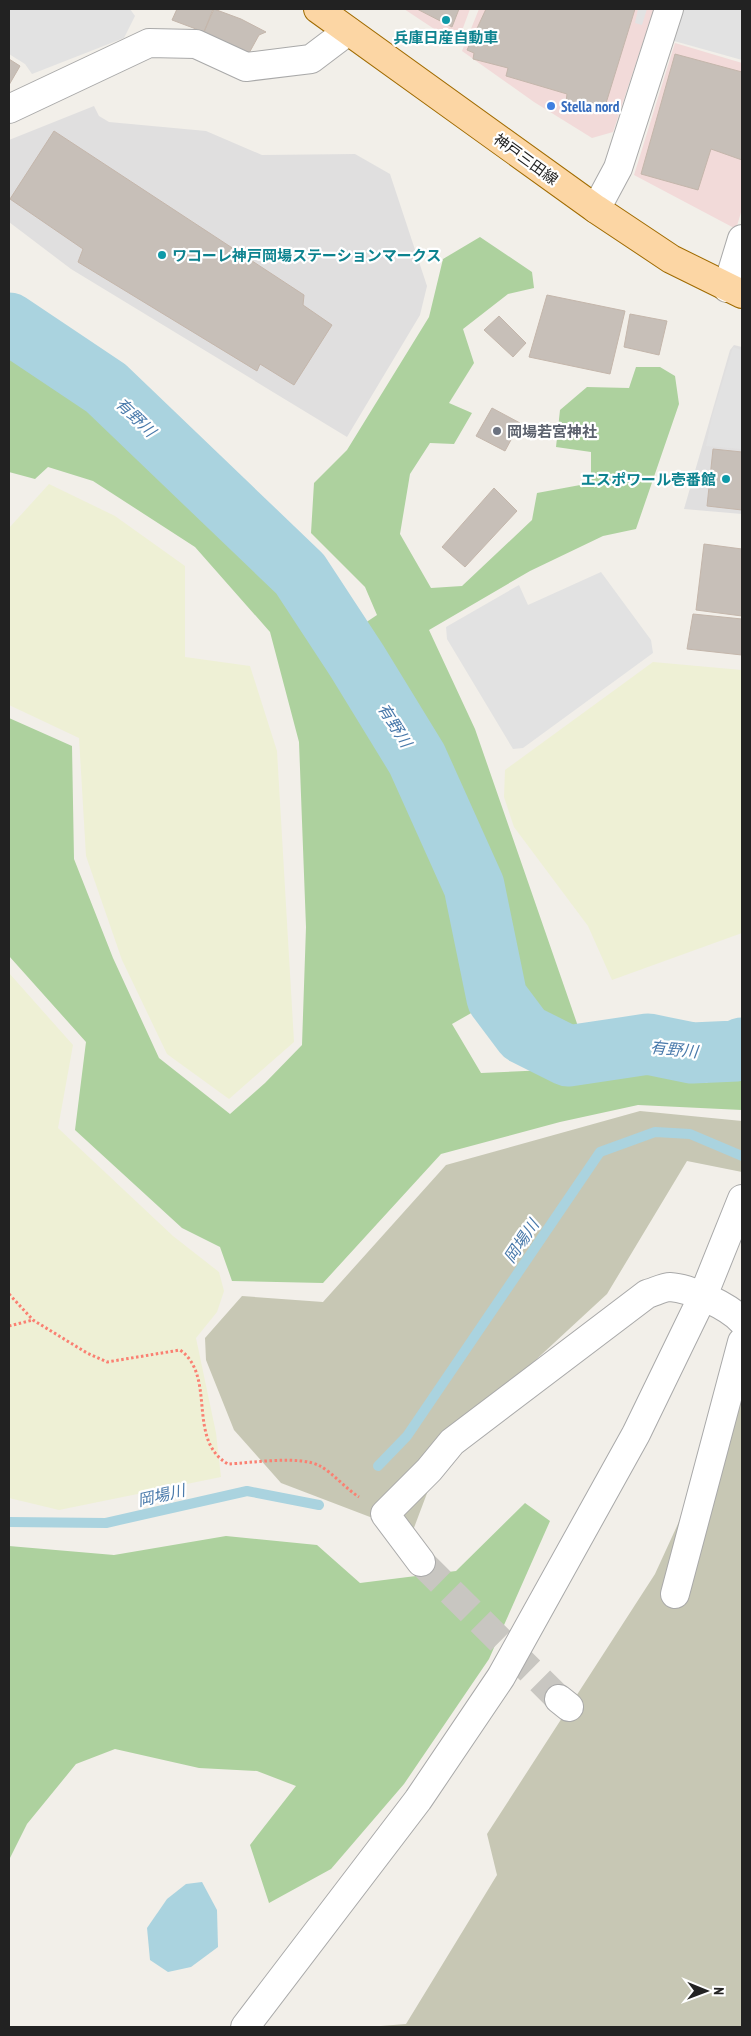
<svg xmlns="http://www.w3.org/2000/svg" width="751" height="2036" font-family="'PT Sans Narrow','Noto Sans JP',sans-serif">
<style>
.residential{fill:#e0dfdf}
.commercial{fill:#f2dad9}
.construction{fill:#c7c7b4}
.farmland{fill:#eef0d5}
.forest{fill:#add19e}
.parking{fill:#e2e2e2}
.water{fill:#aad3df}
.lines{fill:none;stroke-linecap:round;stroke-linejoin:round}
.stream{stroke:#aad3df;stroke-width:10}
.river{stroke:#aad3df;stroke-width:61}
.building{fill:#c7bfb8;stroke:#c4b6ab}
.minor-tunnel{stroke:#c8c6c1;stroke-width:28;stroke-dasharray:28 14;stroke-linecap:butt}
.minor-casing{stroke:#a9a9a9;stroke-width:30}
.major-casing{stroke:#a06b00;stroke-width:30}
.path{stroke:#fa8072;stroke-width:3;stroke-dasharray:2.5 2.5;stroke-linecap:butt}
.minor{stroke:#fff;stroke-width:28}
.major{stroke:#fcd6a4;stroke-width:28}
.culture-dot{fill:#0f9aa8;stroke:#fff;stroke-width:2}
.shop-dot{fill:#3f7fe0;stroke:#fff;stroke-width:2}
.worship-dot{fill:#6b7280;stroke:#fff;stroke-width:2}
.labels{text-anchor:middle;dominant-baseline:central;stroke-width:4.5;stroke-linejoin:round;paint-order:stroke}
.culture-label{font-size:15px;font-weight:bold;fill:#0d838f;stroke:#fff}
.shop-label{font-size:15px;font-weight:bold;fill:#366cbe;stroke:#fff;text-anchor:start}
.street-label{font-size:15px;fill:#222;stroke:#fff}
.worship-label{font-size:15px;font-weight:bold;fill:#5b616d;stroke:#fff;text-anchor:start}
.water-label{font-size:16px;font-style:italic;fill:#4a7aab;stroke:#fff}
</style>
<rect width="100%" height="100%" fill="#f2efe9"/>
<path class="residential" d="M94 106 99 116 109 122 206 131 262 155 355 154 390 174 427 286 420 315 347 437 71 269 9 222V140Z
M734 345 742 347V514L684 509 730 350Z"/>
<path class="commercial" d="M404 9H470L457 44Z
M479 9H654L613 132 592 138 534 102 462 51Z
M675 43 742 63V209L736 229 634 175Z"/>
<path class="construction" d="M640 1111 742 1121V1172L687 1161 607 1294 446 1443 412 1533 281 1483 234 1430 206 1360 205 1338 242 1296 323 1302 446 1165Z
M742 1384V2027H368L406 2024 497 1875 487 1834 655 1574Z"/>
<path class="farmland" d="M49 484 115 516 185 566V657L250 666 277 751 294 1042 229 1099 167 1054 122 960 86 856 79 738 9 705V528Z
M653 662 742 670V933L612 980 588 926 514 827 504 797 505 770Z
M9 973 73 1045 58 1128 173 1236 219 1272 224 1291 217 1312 196 1338 216 1433 221 1477 59 1510 9 1498Z"/>
<path class="forest" d="M480 237 532 272 534 288 508 294 463 329 474 363 449 403 472 413 454 444 430 443 410 474 400 534 431 588 462 586 532 520 537 493 591 483V452L556 447 560 410 587 387 629 388 636 367H660L675 376 679 404 636 529 603 536 530 571 429 630 475 729 581 1035 523 1048 480 1008 452 1024 481 1073 548 1070 647 1060 706 1083 742 1066V1110L638 1105 560 1122 441 1154 323 1283 232 1281 220 1247 182 1228 75 1130 86 1042 9 956V718L72 746 74 859 113 958 159 1058 230 1114 265 1083 302 1045 306 927 299 742 270 632 195 547 93 481 48 467 35 479 9 472V299L108 371 197 448 288 547 347 635 377 615 365 587 311 533 314 483 347 450 429 317 443 259Z
M525 1503 550 1521 489 1659 404 1784 331 1869 269 1903 250 1845 296 1786 257 1771 199 1768 115 1749 76 1764 27 1824 9 1860V1546L114 1555 226 1536 317 1545 360 1583 456 1571Z"/>
<path class="parking" d="M9 9H130L135 16 124 38 32 74 25 64 9 54Z
M638 9H647L642 25 635 23Z
M684 9H742V60L674 41Z
M733 347 742 350V449L706 446 712 417Z
M601 572 651 640 653 653 523 748 513 749 447 639 446 627 519 585 528 605Z"/>
<path class="water" d="M202 1882 217 1910 218 1947 191 1967 168 1972 150 1960 147 1928 167 1899 186 1884Z"/>
<g class="lines">
<path class="stream" d="M378 1466 407 1436 600 1152 655 1132 690 1134 742 1156
M9 1522 106 1523 247 1491 319 1505"/>
<path class="river" d="M9 323 106 388 300 574 357 661 417 759 474 886 497 998 524 1034 568 1056 648 1044 692 1053 737 1051 742 1048"/>
</g>
<path class="building" d="M177 9H213L204 32 172 20Z
M214 9 241 19 266 32 259 35 248 55 203 34Z
M417 9H459L452 27Z
M486 9H635L603 113 566 102 567 94 506 76 508 68 473 59 474 53 467 50Z
M675 54 742 72V160L711 149 698 190 641 174Z
M9 59 20 66 9 85Z
M54 131 304 295 303 305 332 325 294 385 260 364 257 371 78 262 83 249 10 199Z
M547 295 625 311 610 374 529 357Z
M630 314 667 321 659 355 624 347Z
M499 316 526 343 513 357 484 330Z
M492 408 520 423 505 451 476 436Z
M713 449 742 452V510L707 506Z
M494 488 517 511 465 567 442 547Z
M704 544 742 549V616L696 610Z
M693 614 742 619V655L687 649Z"/>
<g class="lines">
<path class="minor-tunnel" d="M421 1562 559 1699"/>
<g class="minor-casing">
<path id="minor" d="M9 109 149 43 196 44 246 67 311 59 348 31
M596 209 618 168 669 9
M727 288 742 239
M421 1562 385 1514 429 1470 452 1442 647 1294C654 1292 664 1287 670 1287 690 1288 730 1307 742 1321
M675 1594 742 1342
M559 1699 569 1707
M245 2027 418 1800 501 1677 636 1434 703 1296 742 1199"/>
</g>
<g class="major-casing">
<path id="major" d="M318 9 596 209 671 259 742 294"/>
</g>
<path class="path" d="M9 1294 33 1320 87 1353 107 1362 180 1350C217 1376 186 1440 228 1464 251 1463 300 1455 320 1466 333 1473 346 1489 359 1497
M9 1326 33 1320"/>
<use href="#minor" class="minor"/>
<use href="#major" class="major"/>
</g>
<g class="culture-dot">
<circle cx="446" cy="20" r="5"/>
<circle cx="162" cy="255" r="5"/>
<circle cx="726" cy="479" r="5"/>
</g>
<circle class="shop-dot" cx="551" cy="106" r="5"/>
<circle class="worship-dot" cx="497" cy="431" r="5"/>
<g class="labels">
<g class="culture-label">
<text x="446" y="37">兵庫日産自動車</text>
<text x="172" y="255" text-anchor="start">ワコーレ神戸岡場ステーションマークス</text>
<text x="716" y="479" text-anchor="end">エスポワール壱番館</text>
</g>
<g class="shop-label">
<text x="561" y="106">Stella nord</text>
</g>
<g class="street-label">
<text transform="translate(526 159) rotate(36)">神戸三田線</text>
</g>
<g class="worship-label">
<text x="507" y="431">岡場若宮神社</text>
</g>
<g class="water-label">
<text transform="translate(136 417) rotate(44)">有野川</text>
<text transform="translate(395 725) rotate(58)">有野川</text>
<text transform="translate(674 1049) rotate(6)">有野川</text>
<text transform="translate(521 1241) rotate(-56)">岡場川</text>
<text transform="translate(161 1495) rotate(-13)">岡場川</text>
</g>
</g>
<rect width="751" height="2036" fill="none" stroke="#222222" stroke-width="20"/>
<g transform="translate(706 1991) rotate(91)" stroke="#ffffff" stroke-width="4" paint-order="stroke">
<path d="M0-4L9 19L0 12L-9 19Z" fill="#222222"/>
<text y="-8" font-size="14" font-weight="bold" text-anchor="middle" fill="#222222">N</text>
</g>
</svg>
